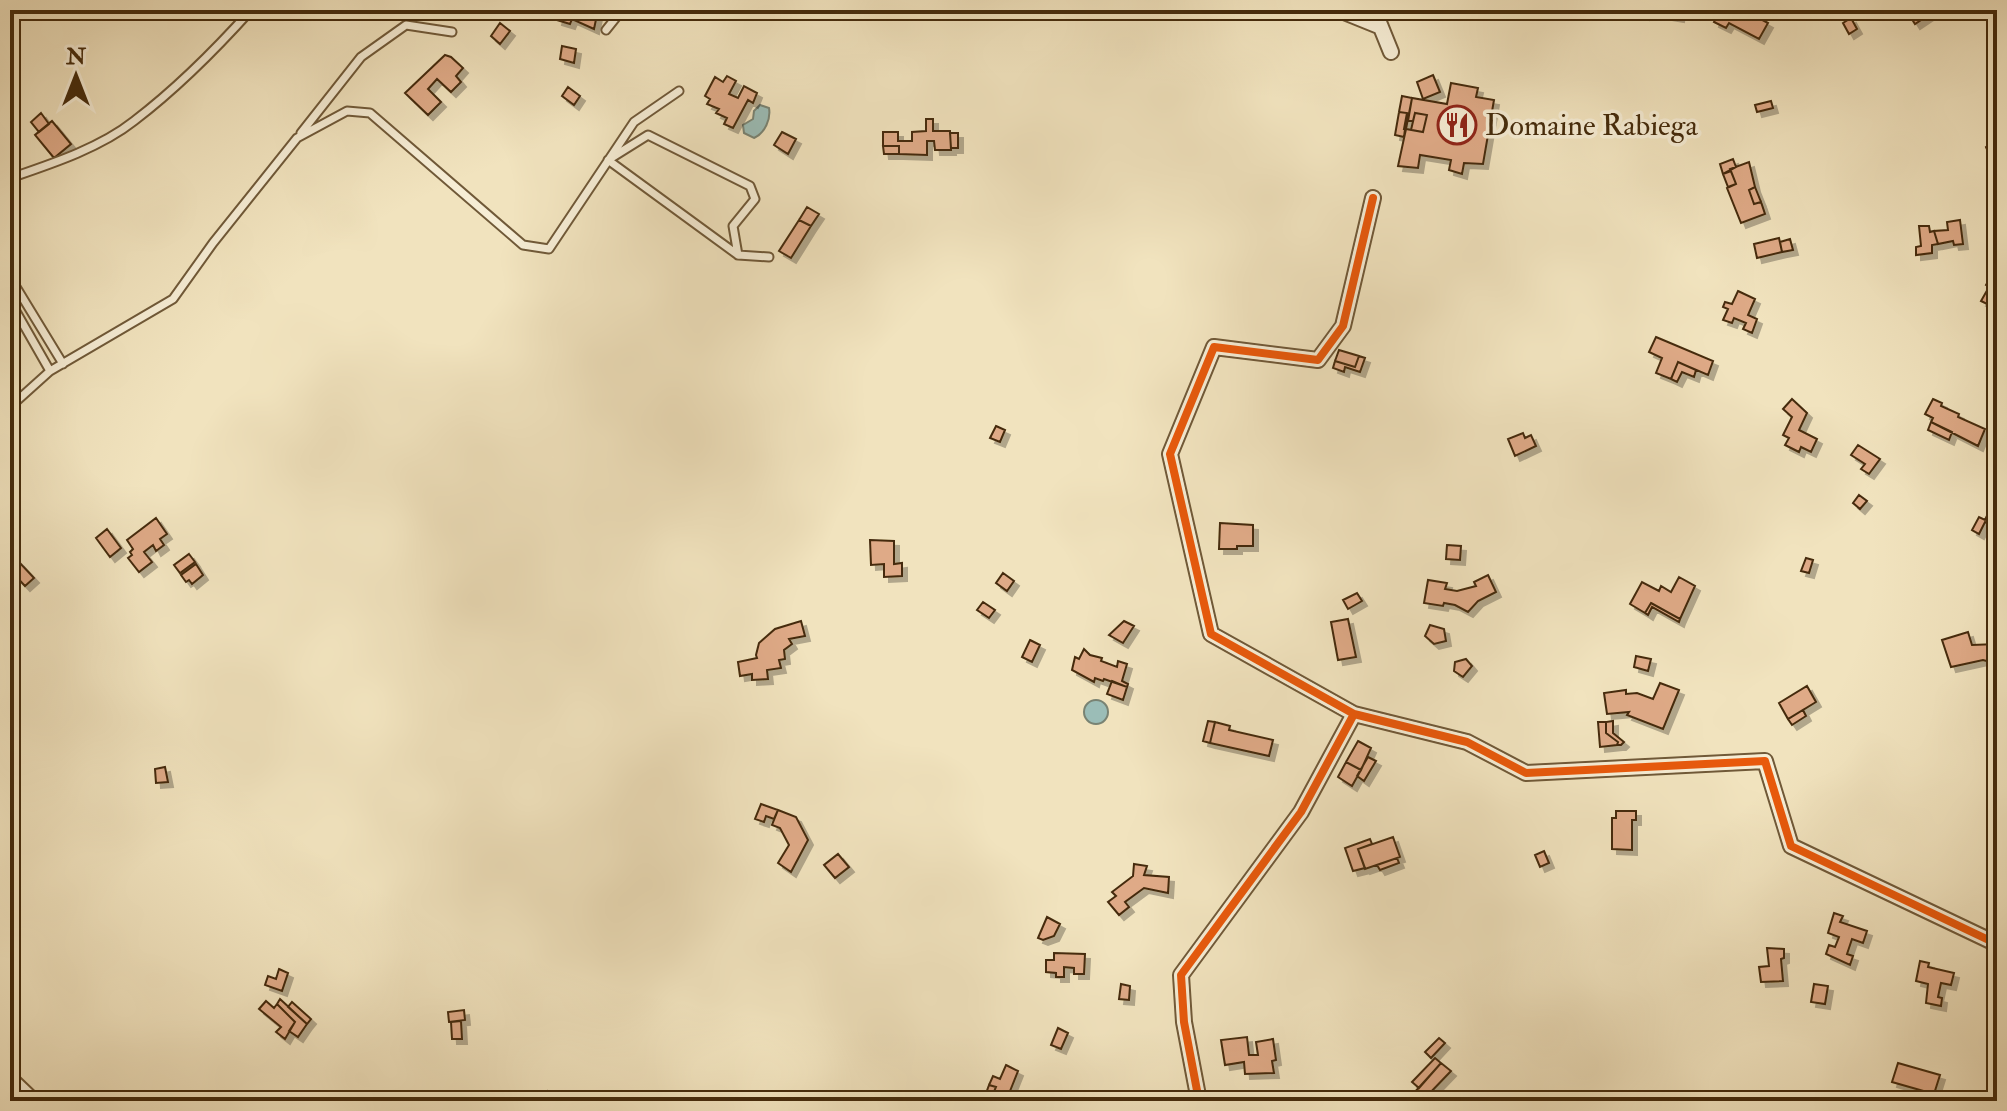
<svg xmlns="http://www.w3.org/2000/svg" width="2007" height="1111" font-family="'IM FELL Double Pica',serif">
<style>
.water{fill:#9bbdb7;stroke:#798373;stroke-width:2}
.building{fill:#dfaa87;stroke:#452b0c;stroke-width:2;filter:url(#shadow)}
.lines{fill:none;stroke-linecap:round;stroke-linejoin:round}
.service-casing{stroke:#705938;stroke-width:11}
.minor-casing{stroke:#705938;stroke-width:18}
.tertiary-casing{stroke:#705938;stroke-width:20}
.service{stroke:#f6edd5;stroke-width:7}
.minor{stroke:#f6edd5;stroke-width:14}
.tertiary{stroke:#f6edd5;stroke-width:16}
.cycleway-casing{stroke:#f6edd5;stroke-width:13}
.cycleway{stroke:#e8590c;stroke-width:8}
.labels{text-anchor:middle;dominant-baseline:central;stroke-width:7;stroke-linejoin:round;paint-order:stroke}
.poi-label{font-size:30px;fill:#452b0c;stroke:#f6edd5;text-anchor:start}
</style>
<defs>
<filter id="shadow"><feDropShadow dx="5" dy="5" stdDeviation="0" flood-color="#0004"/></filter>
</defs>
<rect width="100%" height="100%" fill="#f1e3be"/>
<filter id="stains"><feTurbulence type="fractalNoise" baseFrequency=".0025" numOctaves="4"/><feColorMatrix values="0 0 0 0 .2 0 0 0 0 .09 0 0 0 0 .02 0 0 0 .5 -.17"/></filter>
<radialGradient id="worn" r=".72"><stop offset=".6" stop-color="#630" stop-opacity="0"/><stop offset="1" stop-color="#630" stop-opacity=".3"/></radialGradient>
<path class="water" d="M760 105 769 108C771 119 765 133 754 138L744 133 743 125 753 119 754 111Z
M1084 712a12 12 0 1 1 24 0a12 12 0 1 1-24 0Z"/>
<path class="building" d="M560 10H598L594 29 572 19 570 24 557 20Z
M1634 10H1680L1679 17 1644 11V15L1634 13Z
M1720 10 1734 12 1735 10H1744L1768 23 1759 39 1729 23 1726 28 1714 22Z
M1920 10H1936L1915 24 1910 16Z
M1851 18 1857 29 1849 34 1843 23Z
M500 23 510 31 500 44 491 36Z
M562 46 576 49 574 63 560 59Z
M445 55 451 57 463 68 456 76 461 82 451 92 437 79 428 89 441 102 428 115 405 93Z
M1433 75 1440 92 1423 99 1417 82Z
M727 76 736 81 729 94 738 98 744 86 757 93 753 103 748 100 733 128 724 124 727 118 716 113 719 109 707 104 710 99 705 96 715 77 723 82Z
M1451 83 1478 88 1476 97 1494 100 1483 164 1464 163 1462 174 1449 170 1451 160 1420 155 1418 168 1398 166 1406 129 1423 132 1427 115 1415 113 1413 121H1408L1412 98 1447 104Z
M568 87 580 96 574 105 562 96Z
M1402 96 1412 98 1406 129H1404L1407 113 1399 112Z
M1771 101 1773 108 1757 112 1755 105Z
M1399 112 1407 113 1404 137 1395 135Z
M41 113 49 124 39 132 31 122Z
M1415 113 1427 115 1423 132 1411 130Z
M926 119H933V131H950L951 150H935L934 141H927V155L899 154V146H883V132H898V141H912V132L926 131Z
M52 121 71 144 54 158 35 135Z
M782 132 796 139 788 154 774 145Z
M950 133H958V148H951Z
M1997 139V153L1990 156 1986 147Z
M883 146H899V154H884Z
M1733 159 1736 167 1723 174 1720 164Z
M1749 162 1755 187 1749 190 1754 204 1761 202 1765 214 1741 223 1727 188 1736 184 1730 169Z
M1731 171 1736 184 1728 187 1723 174Z
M1755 187 1761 202 1754 204 1749 190Z
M807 207 819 214 811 226 799 220Z
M799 220 811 226 791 258 779 251Z
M1960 220 1963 244 1954 245 1953 241 1938 244 1934 231 1948 230 1947 222Z
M1919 226H1929L1930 232 1934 231 1938 244 1932 245V253L1916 255V247L1921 246Z
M1779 238 1782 252 1757 258 1754 244Z
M1790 239 1793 250 1782 252 1780 242Z
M1989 280 1997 284V290L1989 305 1981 301 1989 287 1986 285Z
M1738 291 1755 299 1748 315 1757 319 1752 333 1743 329 1746 323 1734 318 1732 323 1723 320 1728 309 1723 307 1725 302 1732 304Z
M1656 337 1713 361 1708 375 1678 362 1671 379 1656 373 1662 358 1649 352Z
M1339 350 1359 356 1355 367 1335 361Z
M1359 356 1365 358 1360 372 1345 367 1344 372 1333 368 1335 361 1355 367Z
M1678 362 1696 370 1694 377 1682 372 1677 382 1671 379Z
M1792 399 1807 413 1799 430 1817 439 1811 452 1801 447 1799 452 1785 445 1789 438 1783 435 1792 417 1783 409Z
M1933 399 1942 403 1941 406 1959 414 1958 417 1985 429 1978 446 1931 422 1933 418 1925 414Z
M1931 422 1952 432 1949 440 1928 430Z
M996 426 1005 430 1000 442 990 438Z
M1523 433 1525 438 1531 435 1536 446 1515 456 1508 439Z
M1858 445 1880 459 1869 474 1861 469 1865 464 1851 455Z
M1859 495 1867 501 1860 509 1853 503Z
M1991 507 1997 510V528L1985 522 1979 534 1972 530 1979 517 1985 520Z
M156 518 167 534 160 539 164 545 156 551 153 545 144 552 152 562 139 572 128 558 132 555 130 552 133 549 127 540Z
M1220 523 1253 525V546H1237V549H1219Z
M107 529 121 548 110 557 96 538Z
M870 540 894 541V564L902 563V576L884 577V564L871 565Z
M1447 545 1461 546 1460 560 1446 559Z
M189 554 195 562 180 573 174 565Z
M1806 558 1813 560 1809 573 1801 571Z
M19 562 34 578 25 586 10 570Z
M196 564 203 575 192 584 189 580 186 582 181 575Z
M1003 573 1014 581 1007 591 996 583Z
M1488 575 1496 592 1478 601 1468 612 1455 605 1444 603 1443 606 1424 603 1428 580 1447 583 1445 589 1457 591 1476 586 1474 582Z
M1679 577 1695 586 1680 619 1651 603 1645 613 1630 604 1642 582 1659 591 1661 586 1671 592Z
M1357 593 1362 601 1348 609 1343 600Z
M983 602 995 610 989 618 977 610Z
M1651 603 1680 619 1679 622 1652 607 1648 615 1645 613Z
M1348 619 1356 657 1338 660 1331 622Z
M801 621 805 636 789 639 792 644 784 650 785 659 779 660 781 668 767 670 768 679 752 680V674L740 676 738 662 757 658 756 655 759 643 775 629Z
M1124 621 1134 626 1123 643 1109 635Z
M1430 625 1444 629 1446 641 1434 644 1425 636Z
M1968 632 1972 645 1997 644 1994 663 1983 660 1951 667 1942 640Z
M1030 640 1040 645 1032 662 1022 657Z
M1084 649 1090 655 1102 658 1101 661 1117 667 1118 661 1127 664 1122 681 1128 684 1127 687 1104 679 1103 681 1095 678 1094 682 1072 670 1075 657 1079 659Z
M1636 656 1651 659 1648 671 1634 667Z
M1466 659 1472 666 1463 677 1454 671 1455 662Z
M1112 681 1127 687 1123 700 1107 694Z
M1660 683 1679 690 1663 729 1627 715 1629 712 1607 714 1604 693 1626 690V694L1637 693 1653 699Z
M1807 686 1816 702 1788 719 1779 703Z
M1803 710 1806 716 1792 725 1788 719Z
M1208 721 1215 722 1210 743 1203 741Z
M1613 721V733L1624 742 1621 745H1617L1618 742 1606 733V722Z
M1215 722 1230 726 1229 730 1273 740 1269 756 1210 743Z
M1598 722H1606V733L1618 742 1617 745 1600 747Z
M1358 741 1371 748 1361 770 1346 762Z
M1368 757 1376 761 1364 781 1357 776Z
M1346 762 1361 770 1352 786 1338 777Z
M165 767 168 782 156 783 155 769Z
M761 804 778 810 774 819 766 816 764 822 755 819Z
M778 810 796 817 808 840 791 872 778 863 789 845 780 828 772 825Z
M1616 811H1636V820H1632V850L1612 849V818H1616Z
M1393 837 1400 857 1365 869 1358 849Z
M1370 839 1372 844 1358 849 1365 868 1353 871 1345 848Z
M1544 851 1549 863 1540 867 1535 855Z
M838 854 849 867 835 878 824 865Z
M1397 858 1399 863 1380 870 1377 865Z
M1134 864 1147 866 1144 875 1169 877 1168 893 1144 888 1125 902 1129 907 1119 915 1108 902 1116 896 1112 892 1133 876Z
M1834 913 1843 916 1840 922 1867 931 1863 943 1852 939 1847 954 1853 956 1850 965 1826 954 1829 945 1835 947 1839 937 1828 933Z
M1047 917 1060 924 1054 936 1043 940 1038 938Z
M1767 948 1784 949V958L1781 959 1783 981 1761 982 1759 967 1769 966Z
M1054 953 1085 954 1084 974H1074V968L1064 967V977H1056V973L1046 972V960H1054Z
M1920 961 1929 963 1928 967 1954 973 1951 985 1941 983 1938 997 1942 998 1941 1006 1926 1003 1928 984 1916 981Z
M279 969 288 973 282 991 265 985 268 976 276 979Z
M1121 984 1130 986 1129 1000 1119 999Z
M1814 984 1828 986 1825 1004 1811 1002Z
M280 999 307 1024 298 1037 289 1031 295 1022 277 1004Z
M266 1001 274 1008 277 1004 295 1022 285 1039 276 1032 281 1027 259 1009Z
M292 1002 311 1019 307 1024 288 1007Z
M464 1010 465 1020 449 1022 448 1012Z
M461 1021 462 1039H452L451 1022Z
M1058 1028 1068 1033 1061 1049 1051 1045Z
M1247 1037 1249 1055H1258L1256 1042 1273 1039 1276 1060 1272 1061 1274 1073 1245 1074 1244 1062 1225 1065 1221 1040Z
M1439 1038 1445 1043 1431 1058 1425 1052Z
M1435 1058 1441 1063 1419 1088 1412 1082Z
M1441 1063 1451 1071 1427 1096 1424 1093 1419 1097 1414 1093Z
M1898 1063 1940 1075 1934 1094 1892 1082Z
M1006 1065 1018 1071 1006 1101H990L996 1087 989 1085 993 1076 1000 1079Z
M989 1085 996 1087 990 1101H978L980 1097 984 1099Z
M547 1091 553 1101H528Z"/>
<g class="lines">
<g class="service-casing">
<path id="service" d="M606 30 622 10
M301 133 361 57 406 25 452 32
M10 178C51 164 100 148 134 121 176 89 216 49 251 10
M738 255 608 160 648 135 750 186 755 199 733 226 738 255 769 257
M10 277 63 364
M10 301 50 371
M10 407 50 371 173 299 213 243 297 138 347 111 370 113 523 245 549 249 634 122 679 91"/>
</g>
<g class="minor-casing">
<path id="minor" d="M1339 10 1381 27
M1374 10 1391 52
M1373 198 1343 326 1318 360 1214 347 1170 454 1211 634 1354 714 1467 742 1526 773 1765 761 1791 846 1997 944
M1199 1101 1184 1022 1181 975 1301 812 1354 714"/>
</g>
<g class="tertiary-casing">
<path id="tertiary" d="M10 1080 32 1101"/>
</g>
<use href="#service" class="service"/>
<use href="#minor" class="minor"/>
<use href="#tertiary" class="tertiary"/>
<g class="cycleway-casing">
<path id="cycleway" d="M1373 198 1343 326 1318 360 1214 347 1170 454 1211 634 1354 714 1467 742 1526 773 1765 761 1791 846 1997 944
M1199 1101 1184 1022 1181 975 1301 812 1354 714"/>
</g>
<use href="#cycleway" class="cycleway"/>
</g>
<defs>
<g id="restaurant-ring" transform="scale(2)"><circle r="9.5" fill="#f6edd5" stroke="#8f2418" stroke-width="1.5"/><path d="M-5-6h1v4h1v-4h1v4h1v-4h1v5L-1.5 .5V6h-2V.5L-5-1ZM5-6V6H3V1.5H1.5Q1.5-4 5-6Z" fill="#8f2418"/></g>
</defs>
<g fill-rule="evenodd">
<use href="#restaurant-ring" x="1457" y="125"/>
</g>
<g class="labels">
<g class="poi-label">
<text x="1485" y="125">Domaine Rabiega</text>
</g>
</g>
<rect width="2007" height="1111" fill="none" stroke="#f1e3be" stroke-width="40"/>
<rect x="12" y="12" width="1983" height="1087" fill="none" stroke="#452b0c" stroke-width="4"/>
<rect x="20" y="20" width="1967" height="1071" fill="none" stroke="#452b0c" stroke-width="2"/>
<g transform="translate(76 76)" stroke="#f6edd5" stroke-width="6" paint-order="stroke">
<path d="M0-6L14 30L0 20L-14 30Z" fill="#452b0c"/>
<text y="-12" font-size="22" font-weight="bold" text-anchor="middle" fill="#452b0c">N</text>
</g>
<rect width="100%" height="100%" filter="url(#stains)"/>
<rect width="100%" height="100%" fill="url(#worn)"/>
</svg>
